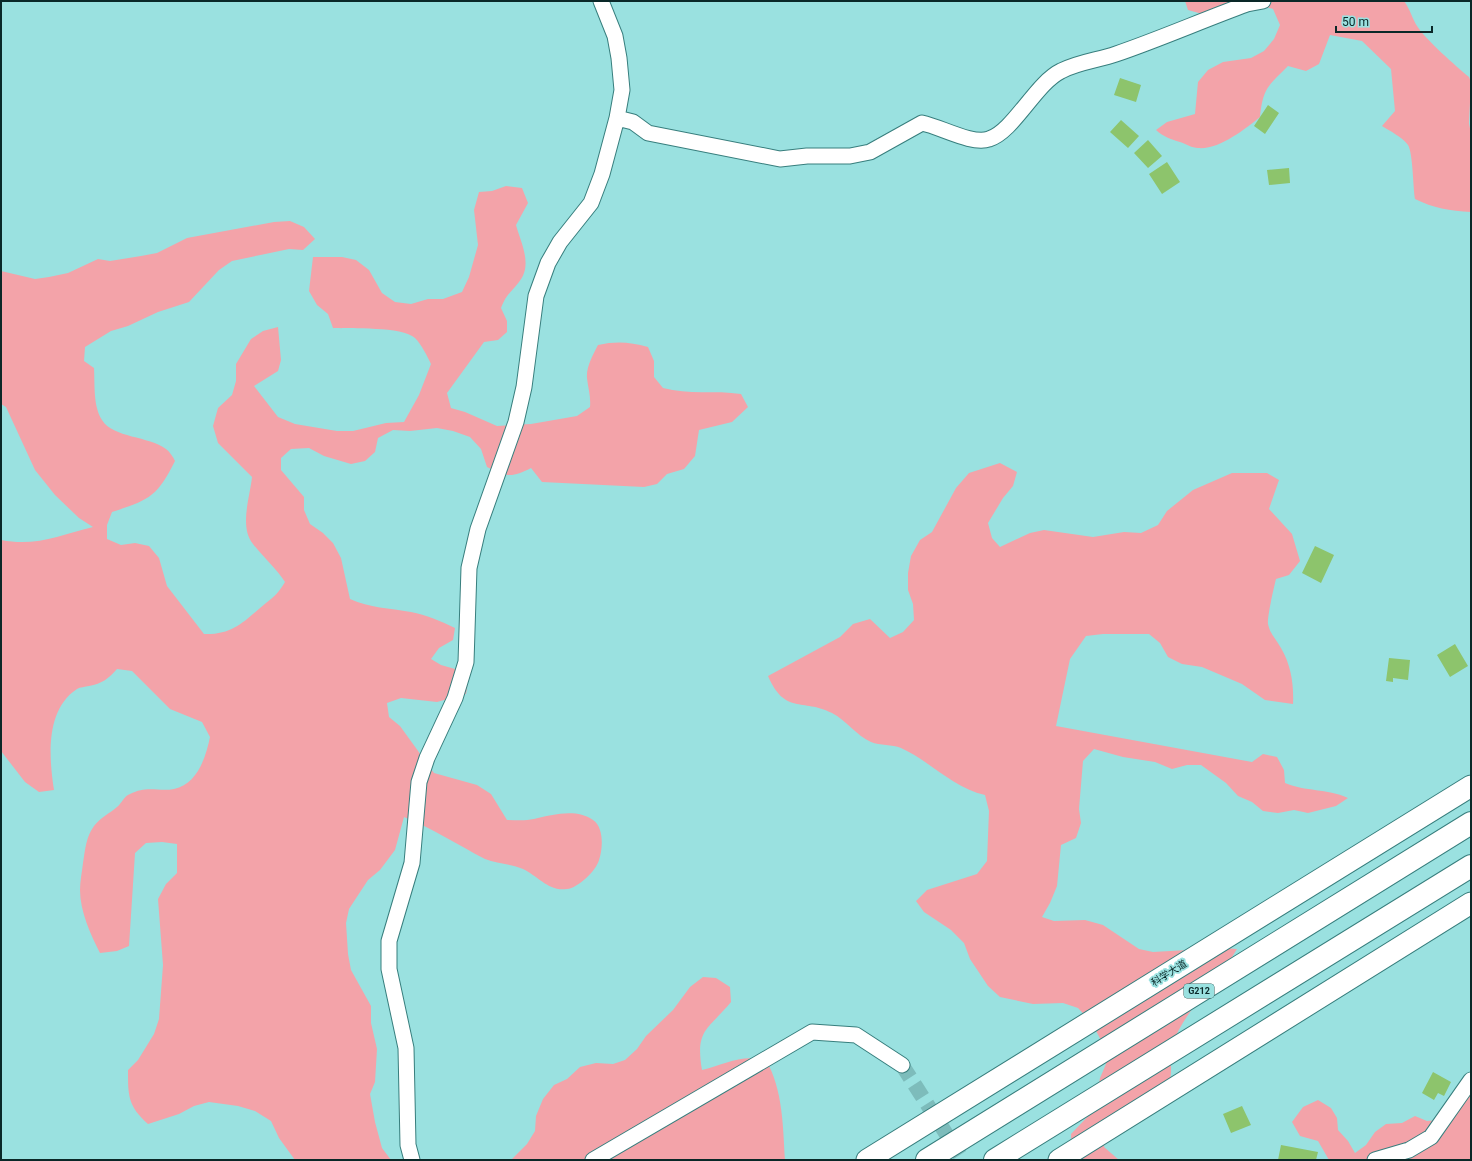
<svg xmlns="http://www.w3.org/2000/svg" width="1472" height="1161" font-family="Roboto,'Noto Sans SC',sans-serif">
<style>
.green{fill:#f3a3a9}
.building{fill:#8dc46c}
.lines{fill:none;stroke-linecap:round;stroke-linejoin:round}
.street-tunnel{stroke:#7dbcbb;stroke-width:15;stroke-dasharray:15 8;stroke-linecap:butt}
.street-casing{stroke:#377e7d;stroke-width:17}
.secondary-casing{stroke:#377e7d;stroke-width:23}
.highway-casing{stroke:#377e7d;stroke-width:24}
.street{stroke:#fff;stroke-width:15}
.secondary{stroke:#fff;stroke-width:21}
.highway{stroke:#fff;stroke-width:22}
.labels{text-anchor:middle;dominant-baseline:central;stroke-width:3.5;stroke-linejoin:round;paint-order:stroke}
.shield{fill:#9ae1e0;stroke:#35605f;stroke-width:1}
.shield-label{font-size:9px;font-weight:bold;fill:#0a2828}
.street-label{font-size:10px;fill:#0a2828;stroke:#9ae1e0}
</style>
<rect width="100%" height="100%" fill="#9ae1e0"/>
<path class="green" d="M1185 1H1404C1410 9 1412 18 1417 26 1425 39 1457 67 1469 77L1471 82 1469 123 1471 134V212C1450 211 1433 208 1415 199 1413 187 1413 153 1408 145 1402 137 1390 131 1382 126L1395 111 1391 69 1362 41 1330 35 1319 64 1306 71 1288 66C1268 86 1263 88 1260 117 1245 129 1219 150 1198 148 1192 148 1186 144 1180 142 1170 139 1164 137 1156 130L1167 122 1195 114 1198 82 1208 70 1223 62 1251 58 1264 51 1274 39 1280 25 1273 9 1258 4 1213 17 1188 10Z
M506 186 522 188 528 203 516 225C521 243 533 265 519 282 510 294 507 293 501 308L507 321V332L498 340 484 342 447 393 451 408 465 412 497 426 531 424 577 416 590 407C591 396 588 388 587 378 586 367 593 355 598 345 616 341 630 342 648 347L654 361V377L663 388C688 395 715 390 741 394L748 407 732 422 699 430 695 456 684 469 667 474 657 484 644 487 542 482 531 468C512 478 506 477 487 467L481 449 470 437 453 431 437 428 410 431 393 430 378 438 375 452 365 461 351 464 324 456 309 448 291 449 281 458V470L304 497V510L310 524 323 533 333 543 341 558 350 599C370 608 389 608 411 612 426 615 441 621 455 628L453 640 439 648 431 659 441 665 455 669 468 682 466 694 437 702 401 698 387 703 389 717 400 726 434 773 477 785 491 794 507 820C516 820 525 821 534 819 552 815 576 808 593 820 604 827 603 849 599 860 596 871 578 888 567 889 549 892 538 876 523 869 512 864 497 864 485 859 458 845 432 828 404 817L395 850 380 870 368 880 349 909 346 923 348 954 351 970 371 1006V1023L377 1049 375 1082 370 1094 375 1122 382 1148 391 1160H295L279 1138 271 1121 255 1111 238 1106 209 1102 194 1106 179 1114 148 1124C128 1106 128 1096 128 1070L138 1060 154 1034 159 1019 163 965 158 899 166 884 177 873V844L162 842 146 843 135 853 129 946 117 951 100 953C91 935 80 912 80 890 80 881 82 872 83 863 85 850 86 837 94 826 100 818 110 813 117 807 122 803 124 796 130 794 147 785 159 792 174 789 198 784 206 756 210 737L202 722 170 709 132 671 117 669C109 678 102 684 89 686 85 687 80 687 77 689 45 710 49 758 54 790L39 792 25 782 1 751V540C36 547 60 535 93 527L79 518 55 495 35 470 6 407 1 404V271L35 279 49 277 68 273 98 259 110 261 141 256 157 253 187 238 274 222 290 221 304 227 315 239 303 250 289 249 232 261 219 270 189 302 158 312 128 326 111 331 85 347 84 361 94 368C95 385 93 406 102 420 113 438 149 436 166 449 170 452 173 457 175 461 157 497 149 500 112 512L107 525V539L121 545 135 543 149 546 159 558 167 586 204 634C234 635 245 620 266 603 275 596 279 592 285 582 276 568 263 557 253 544 239 527 250 497 252 477L218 443 213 426 218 408 232 395 236 381V364L251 339 263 331 278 327 281 360 278 371 254 386 278 417 295 424 337 431H353L386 423 404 422 419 395 431 364C427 356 422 345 415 338 402 326 351 329 333 328L328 314 317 305 309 291 313 257H342L356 260 369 270 382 293 395 302 411 304 428 299H443L462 292 469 277 478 245 474 210 479 192 492 191Z
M1000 463 1017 472 1013 486 1003 498 988 523 992 538 1000 547 1030 533 1044 530 1093 537 1124 532 1141 533 1158 525 1167 511 1193 490 1232 473H1267L1279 480 1269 509 1292 534 1300 561 1289 575 1276 579C1274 587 1267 617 1268 624 1270 634 1276 639 1281 648 1291 665 1294 685 1293 704L1265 700 1242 684 1202 667 1182 664 1168 657 1160 643 1149 634H1103L1086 636 1070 659 1056 726 1252 762 1263 754 1277 757 1284 770 1285 783C1306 792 1326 788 1348 798L1336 806 1308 813 1294 810 1278 813 1263 811 1252 802 1238 796 1226 783 1201 765H1187L1172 769 1155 762 1123 757 1094 749 1083 761 1079 809 1081 823 1076 838 1061 845 1057 886 1050 903 1042 917 1054 921 1085 920 1103 925 1139 949 1153 952 1222 948 1237 949C1219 980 1182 1013 1172 1046 1168 1057 1175 1072 1167 1088 1163 1095 1116 1127 1106 1134L1104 1147 1119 1160H1072L1071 1134 1094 1110 1100 1078 1106 1064V1050L1092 1023 1078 1008 1063 1003 1033 1004 1000 997 988 986 970 959 964 943 951 930 924 912 916 901 927 890 977 874 987 861 989 811 985 795C953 788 930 761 901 748 892 744 880 746 871 742 857 736 846 720 832 713 802 698 785 715 768 676L840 637 853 624 870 619 890 638 903 632 914 620 913 604 908 590V573L911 556 920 540 932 532 956 488 969 473Z
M703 977 716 978 730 987 731 1002C708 1030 695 1029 702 1070 726 1064 740 1054 766 1060 783 1090 783 1126 785 1160H511L527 1144 535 1131 536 1116 543 1099 554 1085 567 1079 580 1067 596 1063 613 1064 625 1060 637 1049 646 1036 673 1010 690 987Z
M1471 1074V1160H1329L1318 1141 1300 1136 1292 1122 1303 1107 1318 1100 1331 1108 1337 1118 1338 1130 1348 1141 1355 1153 1366 1145 1375 1132 1386 1124 1402 1123 1415 1116 1427 1121 1440 1120C1448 1102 1454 1085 1471 1074Z"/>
<path class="building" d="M1120 78 1141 85 1136 102 1114 95Z
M1268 105 1279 113 1265 134 1254 126Z
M1121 120 1139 136 1128 148 1110 132Z
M1148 140 1162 156 1148 168 1134 153Z
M1167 162 1180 182 1162 194 1149 174Z
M1289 168 1290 183 1269 185 1267 170Z
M1315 546 1334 555 1321 583 1302 573Z
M1455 644 1468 666 1450 677 1437 655Z
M1389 658 1410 660 1408 680 1393 678V682L1386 681Z
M1433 1072 1451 1082 1444 1096 1438 1093 1434 1100 1422 1093Z
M1242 1106 1251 1125 1231 1133 1223 1114Z
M1281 1145 1318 1152 1316 1160H1278Z"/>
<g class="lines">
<path class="street-tunnel" d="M902 1065 963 1160"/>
<g class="street-casing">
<path id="street" d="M617 118 633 122 648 133 780 159 807 156H850L870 152 922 123C941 127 972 145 989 139 1013 132 1036 83 1061 71 1078 62 1099 60 1116 54 1160 39 1203 20 1247 4L1263 1
M412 1160 408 1145 406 1048 389 969V941L412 863 419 782 427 758 455 698 466 662 469 568 478 529 516 422 524 387 536 296 548 263 560 242 591 203 602 174 617 118 622 90 619 58 615 36 601 1
M593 1160 812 1032 856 1035 902 1065
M1375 1160 1409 1150 1431 1137 1471 1080"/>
</g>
<g class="secondary-casing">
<path id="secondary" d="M867 1160 1471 786
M1059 1160 1471 903"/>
</g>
<g class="highway-casing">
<path id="highway" d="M927 1160 1471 823
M995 1160 1471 866"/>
</g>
<use href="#street" class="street"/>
<use href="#secondary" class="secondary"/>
<use href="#highway" class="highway"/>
</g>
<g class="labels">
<rect class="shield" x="1184" y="984" width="30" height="14" rx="3"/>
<g class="shield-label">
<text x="1199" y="991">G212</text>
</g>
<g class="street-label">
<text transform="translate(1169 973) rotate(-32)">科学大道</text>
</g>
</g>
<rect width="1472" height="1161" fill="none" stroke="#0a2828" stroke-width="4"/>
<path d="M1336 26v6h96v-6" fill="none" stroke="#0a2828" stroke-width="2"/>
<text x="1342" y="26" font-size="12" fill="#0a2828" stroke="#9ae1e0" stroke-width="3" paint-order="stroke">50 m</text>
</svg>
